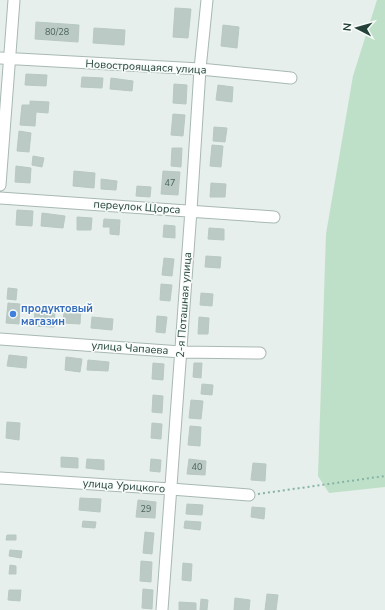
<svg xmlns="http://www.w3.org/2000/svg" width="385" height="610" font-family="'Nunito Sans',sans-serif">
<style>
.green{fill:#bfe0c8}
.building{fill:#bbcac4;stroke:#b8c9c2}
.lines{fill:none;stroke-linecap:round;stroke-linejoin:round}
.street-casing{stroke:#a8b8b2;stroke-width:13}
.path{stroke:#86b3a5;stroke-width:2;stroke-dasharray:2 3;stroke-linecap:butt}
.street{stroke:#fff;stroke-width:11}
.shop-dot{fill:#3f7fe0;stroke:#f7fbf9;stroke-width:1.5}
.labels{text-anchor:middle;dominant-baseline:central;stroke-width:3;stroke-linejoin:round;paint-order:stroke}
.number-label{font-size:9px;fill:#4a645c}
.street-label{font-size:11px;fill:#24423a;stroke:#f7fbf9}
.shop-label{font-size:11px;font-weight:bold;fill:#366cbe;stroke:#f7fbf9;text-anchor:start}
</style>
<rect width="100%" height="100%" fill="#e6efeb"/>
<path class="green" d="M377 0H385V487L329 493 318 476 326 234 353 76Z"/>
<path class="building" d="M175 8 191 9 188 38 173 37Z
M36 22 79 25 78 42 35 39Z
M223 25 239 27 237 48 221 46Z
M94 28 125 30 124 45 93 43Z
M26 74 47 75 46 86 25 85Z
M82 77 103 78 102 88 81 87Z
M111 78 133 81 132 91 110 89Z
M174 84 187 85 186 104 173 103Z
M218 85 233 87 232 102 216 100Z
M30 101 49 102 48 113 36 112 35 126 20 125 22 105H30Z
M173 114 185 115 183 136 171 135Z
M214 127 227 128 225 142 213 141Z
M19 131 31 133 29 152 17 151Z
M212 145 223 146 221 167 210 166Z
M172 148H182L181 167 171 166Z
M33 156 44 158 42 167 32 165Z
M16 166 31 168 30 183 15 182Z
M74 171 95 173 94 188 73 186Z
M163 171 180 172 178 195 161 194Z
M101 179 117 181 116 190 101 189Z
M211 183 226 184 225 197H210Z
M137 186 151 187 150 197 136 196Z
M17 210 33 211 32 226 16 225Z
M42 213 65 216 63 228 41 226Z
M77 217 92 218 91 230H77Z
M104 219 120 220 119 235 110 234V227H103Z
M164 225 175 226V238L163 237Z
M209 228 224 229V240L208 239Z
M206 256 221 257 220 268 205 267Z
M164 258 174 259 172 276 162 275Z
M161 284 172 285 170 301 160 300Z
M8 288 17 289 16 300 7 299Z
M201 293 213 294 212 306 200 305Z
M8 303 20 304 19 324 6 323Z
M71 305 81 306 80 324 63 323 64 311 71 312Z
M35 310 55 312 54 327 34 326Z
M157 316 167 317 165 333 156 332Z
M92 317 113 319 112 330 91 328Z
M199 317 209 318 208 334H198Z
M9 355 27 357 26 368 7 366Z
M66 357 82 359 80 372 65 370Z
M88 360 109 362 108 371 87 370Z
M153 363 164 364 163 380 152 379Z
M194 363H202L201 378 193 377Z
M202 384 213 385 212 395 201 394Z
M153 395 163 396 162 413 152 412Z
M191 400 203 401 201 419 189 418Z
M7 422 20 423 19 440 6 438Z
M152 423 162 424 161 439 151 438Z
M190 426 201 427 200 446 188 445Z
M61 457 78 458V468L61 467Z
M87 459 104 460V470L86 468Z
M151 459 161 460 160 472 150 471Z
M189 459 206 461 205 475 187 474Z
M253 463 266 464 265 481 251 480Z
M80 498 101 499 100 512 79 510Z
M138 500 156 502 155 518 136 517Z
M187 504 203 505 202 515 186 514Z
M252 507 265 508 264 519 251 517Z
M83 521 96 522 95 528 82 527Z
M185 521 201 522 200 530 184 528Z
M145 532 154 533 152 554 143 553Z
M7 535H16V540H6Z
M10 550 22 551 21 558 9 556Z
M141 561 152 562 151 582 140 581Z
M183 563 192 564 191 581 182 580Z
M10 565 16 566V574H9Z
M143 589 153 590 152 609 142 608Z
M9 590H21L20 601 8 600Z
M267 594 278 595 276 610H265Z
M235 598 250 600 249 610H234Z
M201 599 208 600 207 610H200Z
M179 602 196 603V610H179Z"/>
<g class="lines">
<g class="street-casing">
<path id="street" d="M0 58 200 69 291 78
M0 185 14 0
M0 198 274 217
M0 339 181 352 260 353
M0 478 171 489 249 495
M162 610 191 210 200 69 207 0"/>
</g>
<path class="path" d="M258 494 385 476"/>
<use href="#street" class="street"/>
</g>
<circle class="shop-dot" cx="13" cy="314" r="4"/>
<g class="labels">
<g class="number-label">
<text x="57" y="32">80/28</text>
<text x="170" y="183">47</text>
<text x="197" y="467">40</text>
<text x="146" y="509">29</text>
</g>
<g class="street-label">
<text transform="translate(146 67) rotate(3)">Новостроящаяся улица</text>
<text transform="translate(137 207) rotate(4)">переулок Щорса</text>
<text transform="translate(184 305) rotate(-86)">2-я Поташная улица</text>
<text transform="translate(130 348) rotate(4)">улица Чапаева</text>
<text transform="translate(124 486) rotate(4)">улица Урицкого</text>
</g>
<g class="shop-label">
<text x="21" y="308">продуктовый<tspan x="21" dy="13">магазин</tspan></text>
</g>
</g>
<g transform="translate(357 28) rotate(276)" stroke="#f7fbf9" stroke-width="3" paint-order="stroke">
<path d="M0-3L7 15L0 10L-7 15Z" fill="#24423a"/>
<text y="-6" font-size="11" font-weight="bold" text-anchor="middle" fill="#24423a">N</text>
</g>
</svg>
